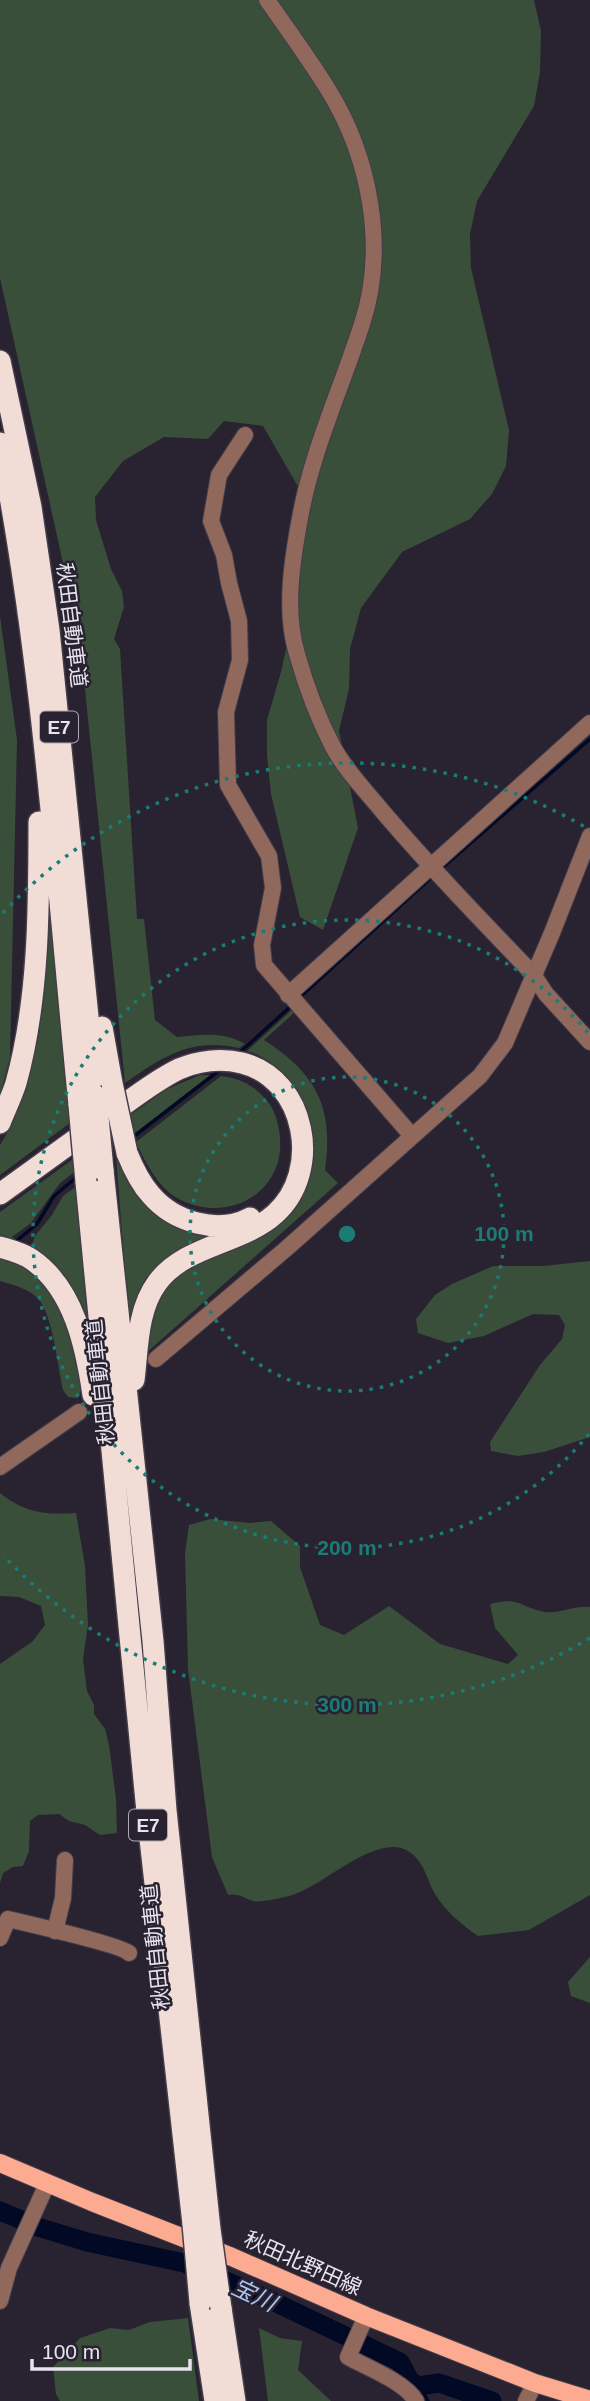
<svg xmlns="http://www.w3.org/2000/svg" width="590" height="2401" font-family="Arial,'Noto Sans JP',sans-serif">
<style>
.green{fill:#394f3a}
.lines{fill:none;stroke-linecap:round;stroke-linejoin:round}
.stream{stroke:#010925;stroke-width:3.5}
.river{stroke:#010925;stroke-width:19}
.minor-casing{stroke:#443d4b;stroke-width:18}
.major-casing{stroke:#443d4b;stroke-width:20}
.highway-casing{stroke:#443d4b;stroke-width:24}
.minor{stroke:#90695c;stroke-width:16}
.major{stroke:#fcab91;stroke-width:18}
.highway{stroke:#f1ddd6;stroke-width:21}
.highway-bridge-casing{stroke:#443d4b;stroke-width:24;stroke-linecap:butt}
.highway-bridge{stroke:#f1ddd6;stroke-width:21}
.ring{fill:none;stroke:#1a7c74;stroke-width:3.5;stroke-dasharray:3.5 7}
.labels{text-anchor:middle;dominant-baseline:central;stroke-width:5;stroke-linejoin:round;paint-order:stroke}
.shield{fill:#292231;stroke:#aeaab5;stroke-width:2}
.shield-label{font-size:19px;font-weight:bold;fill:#e7e4ee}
.street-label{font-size:21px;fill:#e7e4ee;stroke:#292231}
.water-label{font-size:23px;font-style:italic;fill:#adc6f5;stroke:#292231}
.centre{fill:#1a7c74;stroke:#292231;stroke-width:3.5}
.ring-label{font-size:21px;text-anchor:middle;font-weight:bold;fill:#1a7c74;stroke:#292231;stroke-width:5;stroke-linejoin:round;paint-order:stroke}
</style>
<rect width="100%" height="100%" fill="#292231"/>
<path class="green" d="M0 0H534L541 31 540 72 534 106 477 201 470 234 471 268 509 430 506 466 492 494 470 519 402 552 361 608 350 649 349 689 339 731 358 828 323 930 300 917 271 794 267 756V720L281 672 294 613 298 549 311 509 263 426 224 421 208 439 164 437 123 461 95 497 96 520 111 569 122 591 124 607 114 639 120 649 137 919H144L155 1020 177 1037C203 1035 222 1031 245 1044L239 1048C191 1037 162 1057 125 1083L80 640 0 278Z
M0 616 17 740 10 1057 0 1095Z
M52 899 70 1123 0 1175V1145L12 1125 39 1035 49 939 48 900Z
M294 1008 296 1011 264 1040C317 1074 334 1108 325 1170L338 1183 145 1354C150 1318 152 1307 175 1277L283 1212C288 1196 310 1134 309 1122 306 1092 275 1058 247 1051Z
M200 1075H212L134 1134 129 1116 167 1089Z
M221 1076C240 1078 255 1086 267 1101 274 1109 277 1119 279 1130 290 1190 229 1227 177 1198 158 1187 145 1162 136 1142Z
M120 1156 153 1204 236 1225 186 1253 134 1320H129L116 1157Z
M76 1157 77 1170 60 1183 31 1223 12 1237 31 1248 35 1236 52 1215 63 1196 78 1185 100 1377 72 1298 0 1242V1212Z
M3 1256 18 1262 53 1290 75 1341 82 1390 77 1398 68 1397 63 1390C58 1368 53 1316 39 1300 31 1289 13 1285 0 1281V1258Z
M590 1261V1437L544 1452 518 1456 491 1451 490 1442 540 1365 562 1339 565 1325 559 1315 533 1314 484 1336 448 1343 418 1333 416 1319 435 1295 452 1284 493 1266H543Z
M0 1493C25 1513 45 1515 76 1513L85 1566 88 1625 83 1659 87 1691 94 1705V1714L105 1729 109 1745 116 1799 117 1833 100 1835 85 1825 69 1821 59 1814 38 1815 30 1821 29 1851 23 1866 13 1867 3 1873 0 1883V1664L33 1641 45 1625 41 1606 19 1597 0 1596Z
M210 1519 250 1523 271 1521 300 1546V1567L320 1625 344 1635 389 1606 440 1644 508 1664 518 1655 495 1628 490 1604C520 1596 519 1607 545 1612 559 1614 575 1605 590 1607V1895L529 1930 478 1936C462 1925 445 1911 435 1894 427 1880 425 1864 411 1853 380 1829 326 1884 295 1894 288 1897 260 1903 253 1901 243 1898 240 1893 228 1895L212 1857 188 1669 185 1553 189 1525Z
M590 1957V2003L571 1996 568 1982Z
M188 2318 199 2401H60L56 2394 53 2367 80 2338 110 2328 129 2330 150 2322Z
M259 2328 280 2338 302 2341 298 2370 331 2401H268Z"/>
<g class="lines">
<path class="stream" d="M441 869 590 739
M299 998 433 876
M237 1055 291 1006
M133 1137 221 1069
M14 1243 37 1224 54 1196 78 1176
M419 2386 428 2401"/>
<path class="river" d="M0 2211 38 2227 87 2242 184 2263 266 2298 400 2362 410 2381 419 2386 439 2383 492 2401"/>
<g class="minor-casing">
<path id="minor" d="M267 0C288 30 310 60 329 91 370 158 387 248 362 324 341 389 312 451 300 518 292 561 284 611 297 654 306 686 318 718 333 747 346 771 366 791 383 812 431 868 482 921 533 974L546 994 590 1042
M245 435 219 475 211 521 224 555 229 583 239 621 240 660 226 712 228 785 269 856 273 888 262 945 264 965 412 1136
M288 995 590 723
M156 1359 287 1248 480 1076 505 1043 552 933 590 836
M0 1467 79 1412
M55 1931 63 1898 65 1860
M0 1938 8 1919C25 1923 121 1945 129 1953
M0 2301 9 2268 47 2184
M366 2316 348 2357C368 2368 405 2382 416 2401
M526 2401 535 2383"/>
</g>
<g class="major-casing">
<path id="major" d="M0 2163 92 2202 232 2257 366 2316 535 2383 590 2400"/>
</g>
<g class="highway-casing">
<path id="highway" d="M0 361 31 507 49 630 96 1096
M0 443C43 661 57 884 79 1105
M102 1027 112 1083
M0 1123C5 1110 12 1096 16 1083 39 1000 39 907 39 822
M127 1153C133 1168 140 1183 151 1195 174 1222 218 1235 250 1218
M103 1170 153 1641 166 1810 210 2229
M86 1182 147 1812 193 2224
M0 1194C36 1168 72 1142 108 1116 131 1100 154 1081 179 1069 198 1061 221 1058 242 1063 306 1079 323 1171 275 1214 242 1244 184 1245 157 1283 137 1310 138 1349 134 1380
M0 1247C10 1250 22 1253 31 1259 74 1288 86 1347 93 1395
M200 2303 215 2401
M221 2308 235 2401"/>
</g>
<use href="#minor" class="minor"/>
<use href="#major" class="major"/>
<use href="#highway" class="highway"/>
<g class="highway-bridge-casing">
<path id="highway-bridge" d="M112 1083 127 1153
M96 1096 103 1170
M79 1105 86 1182
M193 2224 200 2303
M210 2229 221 2308"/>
</g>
<use href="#highway-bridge" class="highway-bridge"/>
</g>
<g class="ring">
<circle cx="347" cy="1234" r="157"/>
<path d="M589 1434A314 314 0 1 1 589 1034"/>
<path d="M590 1638A471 471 0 0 1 3 1555M3 913A471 471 0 0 1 590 830"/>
</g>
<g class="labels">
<g class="shield">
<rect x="40" y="711.5" width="38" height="31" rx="5"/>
<rect x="129" y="1809.5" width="38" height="31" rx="5"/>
</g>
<g class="shield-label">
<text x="59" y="727">E7</text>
<text x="148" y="1825">E7</text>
</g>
<g class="street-label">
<text transform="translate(72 625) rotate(83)">秋田自動車道</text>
<text transform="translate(100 1382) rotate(-96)">秋田自動車道</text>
<text transform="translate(155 1947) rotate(-96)">秋田自動車道</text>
<text transform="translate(303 2263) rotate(24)">秋田北野田線</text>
</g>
<g class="water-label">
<text transform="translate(254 2295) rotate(25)">宝川</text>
</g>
</g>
<circle cx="347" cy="1234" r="10" class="centre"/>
<g class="ring-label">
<text x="504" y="1241">100 m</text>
<text x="347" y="1555">200 m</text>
<text x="347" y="1712">300 m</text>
</g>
<path d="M32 2359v10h158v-10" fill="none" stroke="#e7e4ee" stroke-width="3.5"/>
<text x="42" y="2359" font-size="21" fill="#e7e4ee" stroke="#292231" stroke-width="5" paint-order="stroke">100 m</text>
</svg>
